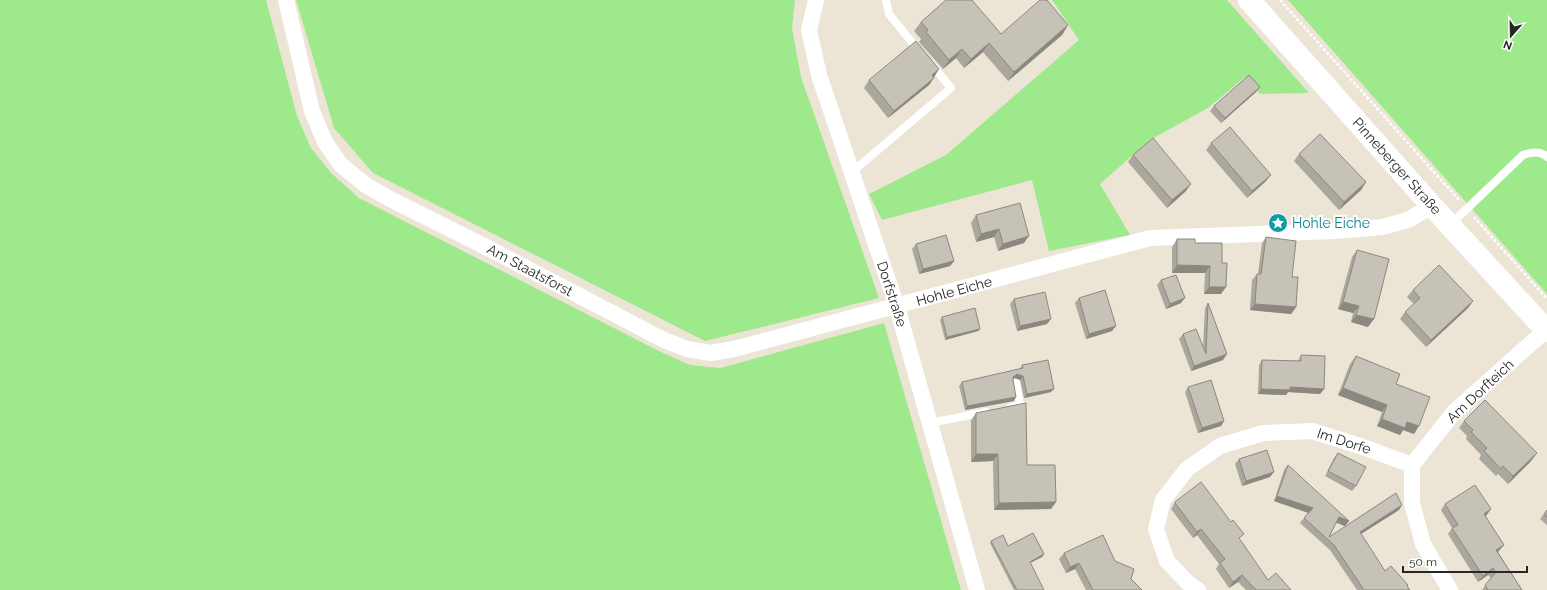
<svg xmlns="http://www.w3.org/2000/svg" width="1547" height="590" font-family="Raleway,sans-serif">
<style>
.green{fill:#9ee98c}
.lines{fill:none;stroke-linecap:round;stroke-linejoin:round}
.path{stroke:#fff;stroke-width:2.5;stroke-dasharray:3 2;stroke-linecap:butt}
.lane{stroke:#fff;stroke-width:8}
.street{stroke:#fff;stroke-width:16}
.secondary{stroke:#fff;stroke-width:22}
.wall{fill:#aaa79d}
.shaded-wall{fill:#8b8880}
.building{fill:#c6c2b7;stroke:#8b8880}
.labels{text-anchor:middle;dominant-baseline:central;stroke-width:4;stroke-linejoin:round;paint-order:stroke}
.street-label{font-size:14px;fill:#272727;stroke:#fff}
.culture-label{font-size:14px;fill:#0d838f;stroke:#fff;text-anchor:start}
</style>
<rect width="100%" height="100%" fill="#ece5d6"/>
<path class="green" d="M0 0H266L297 116 311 148 331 173 359 198 659 351 690 365 720 368 884 323 961 590H0Z
M296 0H795L792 28 801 77 879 298 705 341 373 173 334 128Z
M1052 0H1227L1309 93 1260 94 1245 77 1208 108 1150 140 1100 184 1130 235 1049 251 1032 180 882 220 869 194 946 155 1079 40Z
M1288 0H1547V294Z"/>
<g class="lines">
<path class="path" d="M1280 0 1459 200
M1474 217 1547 299"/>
<path class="lane" d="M886 0 889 14 919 51
M852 172 951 88 931 64
M1450 225 1523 155C1531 152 1540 150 1547 157
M1011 407 1020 405 1016 383
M930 423 986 412"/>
<path class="street" d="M286 0 312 111 325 142 341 165 367 186 394 201 486 247 664 340 687 349 711 353 734 349 1150 238 1335 231 1382 227 1408 220 1432 206
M816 0 809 30 819 75 897 307 977 590
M1198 590 1188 583 1167 561 1156 529 1163 500 1187 469 1220 446 1263 433 1312 431 1363 447 1412 465
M1450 590 1423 544 1412 503V465L1455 411 1546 330"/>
<path class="secondary" d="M1249 0 1432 206 1547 331"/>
</g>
<path class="wall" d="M921 22 1001 34 1068 25 1062 35 1008 81 983 52 964 68 956 58 943 69 919 42 921 39 914 31Z
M939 69 929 85 888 118 864 88 869 80Z
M1260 87 1256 92 1221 123 1210 111 1214 106Z
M1211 143 1271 175 1265 182 1247 198 1206 150Z
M1299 154 1366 182 1361 190 1339 210 1294 161Z
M1133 155 1186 191 1167 208 1128 162Z
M976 215 1024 243 998 251 994 237 976 242 971 223Z
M1266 237 1292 277 1296 307 1291 314 1250 310 1252 280 1257 274H1258L1262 243Z
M1177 239 1195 243H1222L1221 294H1204L1205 273H1172V247Z
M916 244 954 261 950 266 919 274 912 249Z
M1357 250 1368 327 1351 322 1353 313 1338 309 1352 257Z
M1161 280 1181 303 1166 309 1157 285Z
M1413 290 1473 301 1468 308 1426 347 1400 319 1405 312 1414 304 1407 297Z
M1079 298 1112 331 1086 339 1075 303Z
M1014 299 1047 324 1017 331 1010 304Z
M1208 303 1223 360 1191 371 1179 339 1183 334 1203 346 1205 308Z
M942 317 980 329 978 331 945 340 940 320Z
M1301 355 1324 389 1320 394 1288 392 1286 395 1258 394 1259 365 1262 360 1298 361Z
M1356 356 1396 384 1414 434 1403 430 1400 435 1377 426 1382 412 1338 395 1350 364Z
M1022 365 1051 392 1024 398 1020 380 1015 378 1013 379 1014 401 965 410 959 386 962 382 1020 369Z
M1188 387 1224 421 1221 426 1198 433 1185 392Z
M976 413 1027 465 1056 502 1051 509 994 510 993 461 971 462V420Z
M1464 421 1537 453 1531 461 1508 484 1498 474 1496 476 1479 459 1481 455 1466 439 1467 436 1459 428Z
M1338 453 1356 486 1352 491 1325 476 1334 458Z
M1239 459 1270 477 1242 486 1235 464Z
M1288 465 1345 526 1336 523 1329 537 1399 510 1361 534 1385 571 1408 585 1407 587 1410 590H1357L1330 550 1300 523 1308 513 1274 501 1284 470Z
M1175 502 1240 540 1268 580 1291 590H1246L1238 582 1229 588 1216 569 1219 564 1197 535 1193 538 1171 509Z
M1445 504 1491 509 1485 516 1499 551 1498 552 1522 590H1482L1491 578 1488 575 1478 582 1448 534 1452 528 1441 510Z
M1547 510V525L1540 519Z
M991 541 1008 546 1044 554 1042 557 1030 563 1044 590H1014L990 543Z
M1064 553 1115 561 1131 579 1142 590H1086L1075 569 1066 573 1059 559Z"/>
<path class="shaded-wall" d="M1068 25 1062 35 1008 81 1014 72Z
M989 43 983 52 964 68 971 59Z
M962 49 956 58 943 69 949 60Z
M939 69 934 77 927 83 932 75Z
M934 78 929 85 888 118 894 111Z
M1260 87 1256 92 1221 123 1225 118Z
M1271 175 1265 182 1247 198 1252 191Z
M1366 182 1361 190 1339 210 1344 202Z
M1191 184 1186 191 1167 208 1172 200Z
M999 229 994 237 976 242 981 234Z
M1029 236 1024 243 998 251 1003 244Z
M954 261 950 266 919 274 923 269Z
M1177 265 1210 266 1205 273H1172Z
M1209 287H1226L1221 294H1204Z
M1185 298 1181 303 1166 309 1170 304Z
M1473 301 1468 308 1426 347 1431 340Z
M1343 302 1359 306 1353 313 1338 309Z
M1255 304 1296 307 1291 314 1250 310Z
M1356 315 1374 319 1368 327 1351 322Z
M1051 319 1047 324 1017 331 1020 326Z
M1116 326 1112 331 1086 339 1089 334Z
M980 329 978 331 945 340 947 337Z
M1227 354 1223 360 1191 371 1194 366Z
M1017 374 1023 376 1020 380 1015 378 1011 381 1013 377Z
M1290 387 1324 389 1320 394 1288 392 1286 395 1258 394 1261 389Z
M1343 388 1387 405 1382 412 1338 395Z
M1054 389 1051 392 1024 398 1027 394Z
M1016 397 1014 401 965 410 967 406Z
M1382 419 1407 422 1419 426 1414 434 1403 430 1400 435 1377 426Z
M1224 421 1221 426 1198 433 1202 428Z
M1537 453 1531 461 1508 484 1513 476Z
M976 454H998L993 461 971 462Z
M1274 472 1270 477 1242 486 1246 481Z
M1277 496 1313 508 1309 513 1274 501Z
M1056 502 1051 509 994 510 999 503Z
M1402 505 1399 510 1356 537 1360 532Z
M1491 509 1486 516 1480 520 1484 514Z
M1339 517 1349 521 1345 526 1336 522Z
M1201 529 1197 535 1193 538 1197 532Z
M1504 545 1499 551 1492 556 1496 550Z
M1044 554 1042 557 1028 564 1030 562Z
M1079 563 1075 569 1066 573 1070 567Z
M1493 568 1488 575 1478 582 1483 576Z
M1242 575 1238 582 1229 588 1233 582Z"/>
<path class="building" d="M946 0H972L1001 34 1040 0H1047L1068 25 1014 72 989 43 971 59 962 49 949 60 926 32 928 30 921 22Z
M916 41 939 69 932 75 934 78 894 111 869 80Z
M1249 75 1260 87 1225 118 1214 106Z
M1230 127 1271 175 1252 191 1211 143Z
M1320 134 1366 182 1344 202 1299 154Z
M1153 138 1191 184 1172 200 1133 155Z
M1020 203 1029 236 1003 244 999 229 981 234 976 215Z
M946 235 954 261 923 269 916 244Z
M1266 237 1296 241 1292 277H1298L1296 307 1255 304 1257 274H1261Z
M1177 239H1195V243H1222V263H1227L1226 287H1209L1210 266 1177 265Z
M1357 250 1389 259 1374 319 1356 315 1359 306 1343 302Z
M1439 265 1473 301 1431 340 1405 312 1420 298 1413 290Z
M1176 275 1185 298 1170 304 1161 280Z
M1105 290 1116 326 1089 334 1079 298Z
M1045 292 1051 319 1020 326 1014 299Z
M1208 303 1227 354 1194 366 1183 334 1196 329 1206 354Z
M975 308 980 329 947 337 942 317Z
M1301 355 1325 356 1324 389 1290 387V390L1261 389 1262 360 1301 361Z
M1356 356 1400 374 1396 384 1430 397 1419 426 1407 422 1405 428 1382 419 1387 405 1343 388Z
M1048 360 1054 389 1027 394 1023 376 1017 374 1013 377V380L1016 397 967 406 962 382 1023 368 1022 365Z
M1211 380 1224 421 1202 428 1188 387Z
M1485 400 1537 453 1513 476 1503 466 1501 469 1484 451 1487 448 1471 432 1473 430 1464 421Z
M1026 403 1027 465H1055L1056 502 999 503 998 454H976V413Z
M1267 450 1274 472 1246 481 1239 459Z
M1338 453 1366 467 1356 486 1328 471Z
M1288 465 1349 521 1339 517 1329 537 1396 493 1402 505 1360 532 1385 571 1391 566 1408 585 1407 586 1410 590H1364L1334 545 1304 518 1313 508 1277 496Z
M1201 482 1231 522 1233 520 1244 534 1239 538 1268 580 1276 573 1291 590H1256L1242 575 1233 582 1220 563 1225 559 1201 529 1197 532 1175 503V502Z
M1475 485 1491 509 1484 514 1504 545 1496 550 1522 590H1488L1485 585 1496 572 1493 568 1483 576 1452 528 1458 525 1445 504Z
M1547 510V517L1544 514Z
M1033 533 1044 554 1030 562 1044 590H1017L991 541 1003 535 1008 546Z
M1103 535 1115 561 1134 569 1131 579 1142 590H1093L1079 563 1070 567 1064 553Z"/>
<defs>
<g id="sight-disc" transform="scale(1)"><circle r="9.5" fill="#0f9aa8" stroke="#fff"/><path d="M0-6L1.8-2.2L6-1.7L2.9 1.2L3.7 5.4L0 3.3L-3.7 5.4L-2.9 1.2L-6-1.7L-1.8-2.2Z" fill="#fff"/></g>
</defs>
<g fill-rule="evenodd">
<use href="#sight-disc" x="1278" y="223"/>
</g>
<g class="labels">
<g class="street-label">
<text transform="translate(1397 166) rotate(48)">Pinneberger Straße</text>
<text transform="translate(530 270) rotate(28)">Am Staatsforst</text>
<text transform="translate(954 291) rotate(-15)">Hohle Eiche</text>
<text transform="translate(892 294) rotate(72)">Dorfstraße</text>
<text transform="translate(1480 391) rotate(-43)">Am Dorfteich</text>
<text transform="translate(1344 441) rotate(18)">Im Dorfe</text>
</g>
<g class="culture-label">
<text x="1292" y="223">Hohle Eiche</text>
</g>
</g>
<g transform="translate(1511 36) rotate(200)" stroke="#ffffff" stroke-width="3" paint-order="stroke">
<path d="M0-3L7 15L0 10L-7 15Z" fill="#272727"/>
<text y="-6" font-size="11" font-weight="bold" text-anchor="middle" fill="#272727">N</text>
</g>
<path d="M1403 566v6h124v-6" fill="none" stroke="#272727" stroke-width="2"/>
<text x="1409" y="566" font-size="12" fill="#272727" stroke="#ffffff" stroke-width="3" paint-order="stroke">50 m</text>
</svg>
